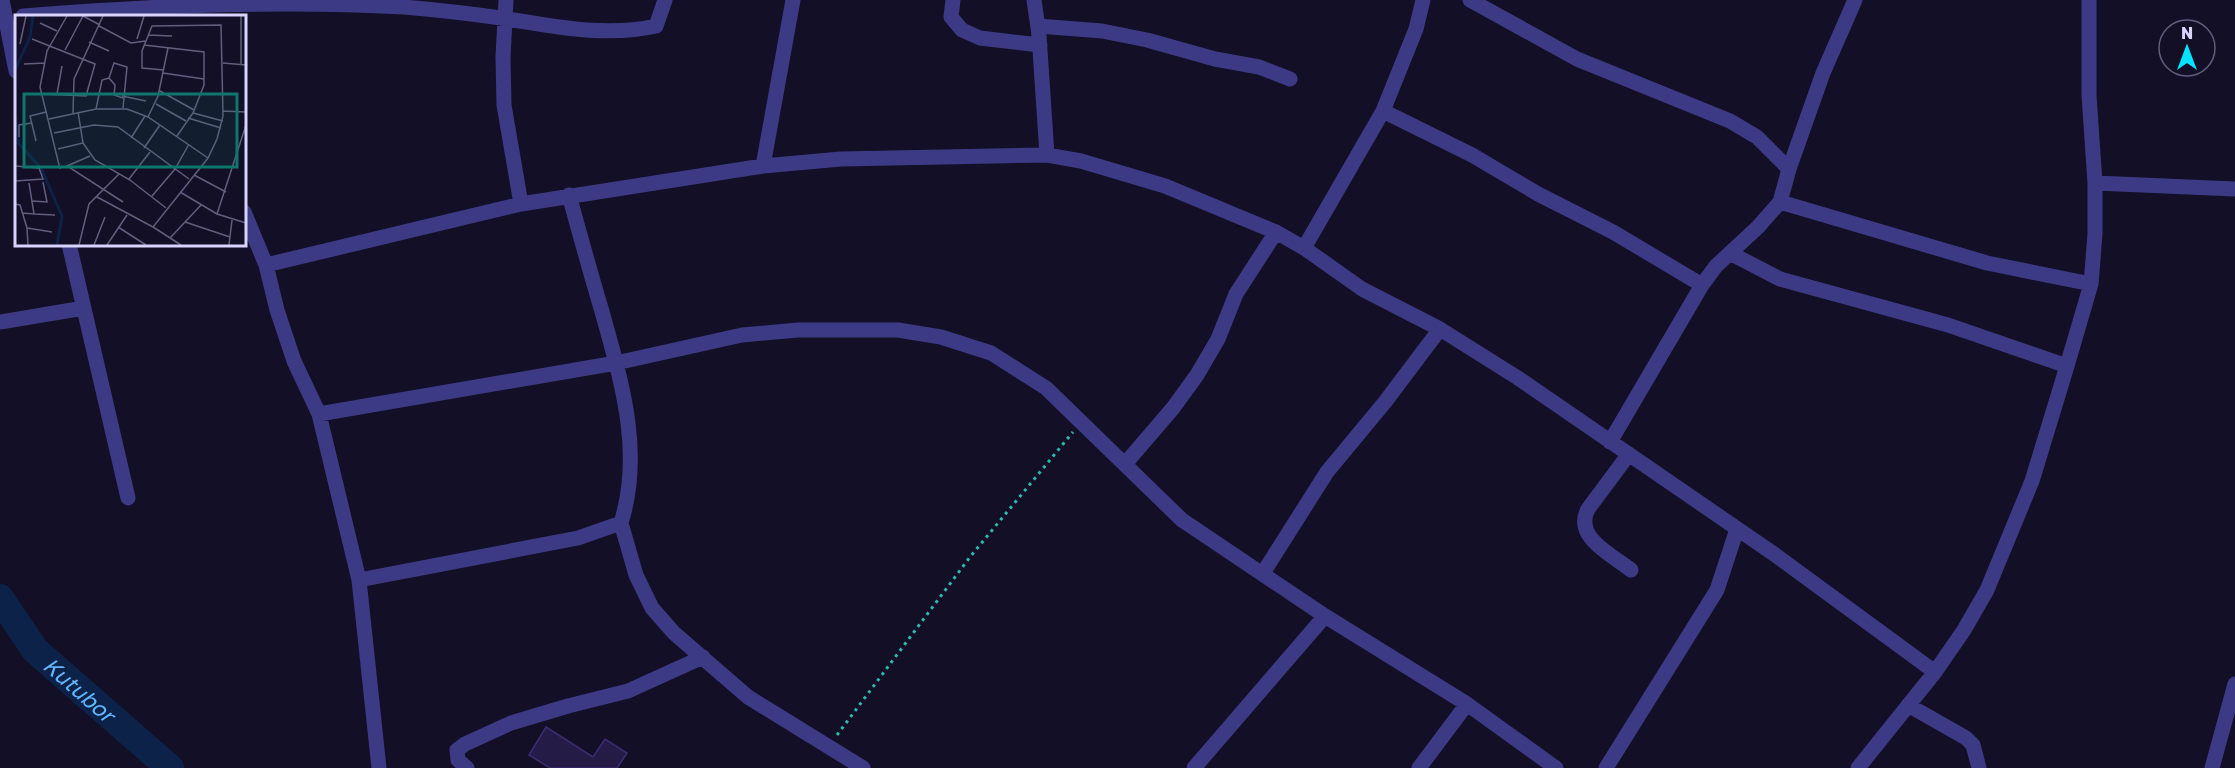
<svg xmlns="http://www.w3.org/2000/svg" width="2235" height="768" font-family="'Golos Text',sans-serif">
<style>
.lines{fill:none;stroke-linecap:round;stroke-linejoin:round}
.river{stroke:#0c2248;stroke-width:28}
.building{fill:#241b47;stroke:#3b2d73;stroke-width:1.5}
.path{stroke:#2fb8b0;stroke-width:3;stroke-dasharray:3 4.5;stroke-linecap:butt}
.minor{stroke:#3d3a85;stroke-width:15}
.labels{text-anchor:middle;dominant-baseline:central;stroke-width:5;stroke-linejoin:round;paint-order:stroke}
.water-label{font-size:22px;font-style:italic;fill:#62b6ff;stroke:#130f26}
.inset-river{fill:none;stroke:#0c2248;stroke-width:3}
.inset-road{fill:none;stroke:#625e7d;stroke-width:1.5}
.view{fill:#0f766e;fill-opacity:0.15;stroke:#0f766e;stroke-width:3}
.inset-edge{fill:none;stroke:#d9d4ff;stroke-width:3}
</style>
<rect width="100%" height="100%" fill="#130f26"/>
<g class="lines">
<path class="river" id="s1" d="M0 598 35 650 170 768"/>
</g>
<path class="building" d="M546 727 593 757 605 739 627 753 617 768H550L529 755Z"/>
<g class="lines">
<path class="path" d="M837 735 970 557 1073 432"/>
<path class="minor" d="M2 0 16 71
M506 0 503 57 504 105 521 204
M953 0 951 17 962 30 980 38 1040 45
M1034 0 1039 35 1047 155
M1470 0 1577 59 1730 121 1757 137 1789 169
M23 16C150 6 277 0 404 7 439 10 474 14 508 19 556 27 608 37 656 26L665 0
M1038 26 1102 31 1147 40 1215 59 1259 67 1290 79
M1383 111 1472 155 1538 194 1613 232 1702 285
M763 166 793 0
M2095 183 2235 189
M1780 202 1987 263 2091 284
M244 212 266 265 277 310 294 361 319 414 359 580 379 768
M69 244 128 498
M1304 248 1383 111 1416 29 1423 0
M1730 253 1780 279 1948 325 2067 366
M266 265 521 204 763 166 841 159 1047 155 1081 161 1165 186 1276 232 1304 248 1362 289 1440 329 1518 378 1774 554 1935 672
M0 322 84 308
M319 414 616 363 742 335 798 330H898L941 337 991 353 1046 388 1182 520 1325 616 1467 704 1556 768
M1610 442 1702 285 1716 266 1758 227 1780 202 1789 169 1823 73 1855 0
M1629 454 1588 509C1573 537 1612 555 1631 570
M1125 464 1173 408 1197 375 1218 339 1236 294 1276 232
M621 523 636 575 652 608 674 633 748 697 863 768
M1263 573 1327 472 1385 402 1440 329
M359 580 578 538 621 523C643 452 622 384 603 315 591 275 580 235 569 195
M1908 705 1966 738 1973 745 1979 768
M467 768 458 760 457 750 465 744 511 723 568 706 628 691 703 657
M1194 768 1325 616
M1419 768 1467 704
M1606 768 1717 590 1737 529
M1858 768 1935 672 1964 630 1987 590 2032 481 2067 366 2091 284 2095 234V183L2089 95V0
M2212 768 2235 684"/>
</g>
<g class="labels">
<g class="water-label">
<text stroke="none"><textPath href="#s1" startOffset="122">Kutubor</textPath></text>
</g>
</g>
<g transform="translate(15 15)">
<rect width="231" height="231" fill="#130f26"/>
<path class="inset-river" d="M0 55 15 22 18 1M0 101 4 129 26 153 47 201 42 230"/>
<path class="inset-road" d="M68 1 85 10M226 1V50M25 8 42 16M84 11 116 28 130 26M133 20 157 21M17 24 80 49 71 81 27 79M122 24 129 1M74 27 94 36M5 29 11 1M129 30 189 37V70L178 98 162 121M50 35 68 1M208 48 231 50M9 49 30 48M149 55 127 53V36L137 11 206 10 208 101 202 124 193 143 138 212 166 230M148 58 189 64M145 76 179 95M42 79 47 51M107 81 131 86M108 83 99 80 100 70 94 63 99 48 112 52 108 93M141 89 171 106M81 94 87 65 94 63M208 96 231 97M58 98 59 64 88 1M178 98 208 106M133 102 143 81 153 33M173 103 206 113M34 104 81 94H112L133 102 193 143M39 118 79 110 103 112 174 164M4 122V110L17 108M116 123 130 101M21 126 15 101 31 97M68 128 80 145 115 165 151 193M129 133 145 110M43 134 68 128 63 97M75 141 52 151 108 187M0 151 24 153 28 164 0 166M45 154 25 72 32 36 52 1M179 160 211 177M114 164 135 137M165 177 202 199 231 208M137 181 160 154 174 129M82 182 138 212M17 186 32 187 28 167M0 189 5 190 12 213 13 230M7 198 19 199 14 168M19 199 40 200M202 199 231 110M170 207 215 222M103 212 131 230M12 213 37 217M155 223 186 190M64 230 74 189 104 159M79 230 90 202M92 230 112 200M214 230 217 205"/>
<path class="view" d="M9 79H222V152H9Z"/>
<rect width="231" height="231" class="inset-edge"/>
</g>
<g transform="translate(2187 48)"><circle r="28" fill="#130f26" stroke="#625e7d" stroke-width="1.5"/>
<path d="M0-4.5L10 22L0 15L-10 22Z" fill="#00e5ff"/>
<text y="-9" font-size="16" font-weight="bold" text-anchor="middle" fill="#d9d4ff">N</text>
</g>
</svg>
